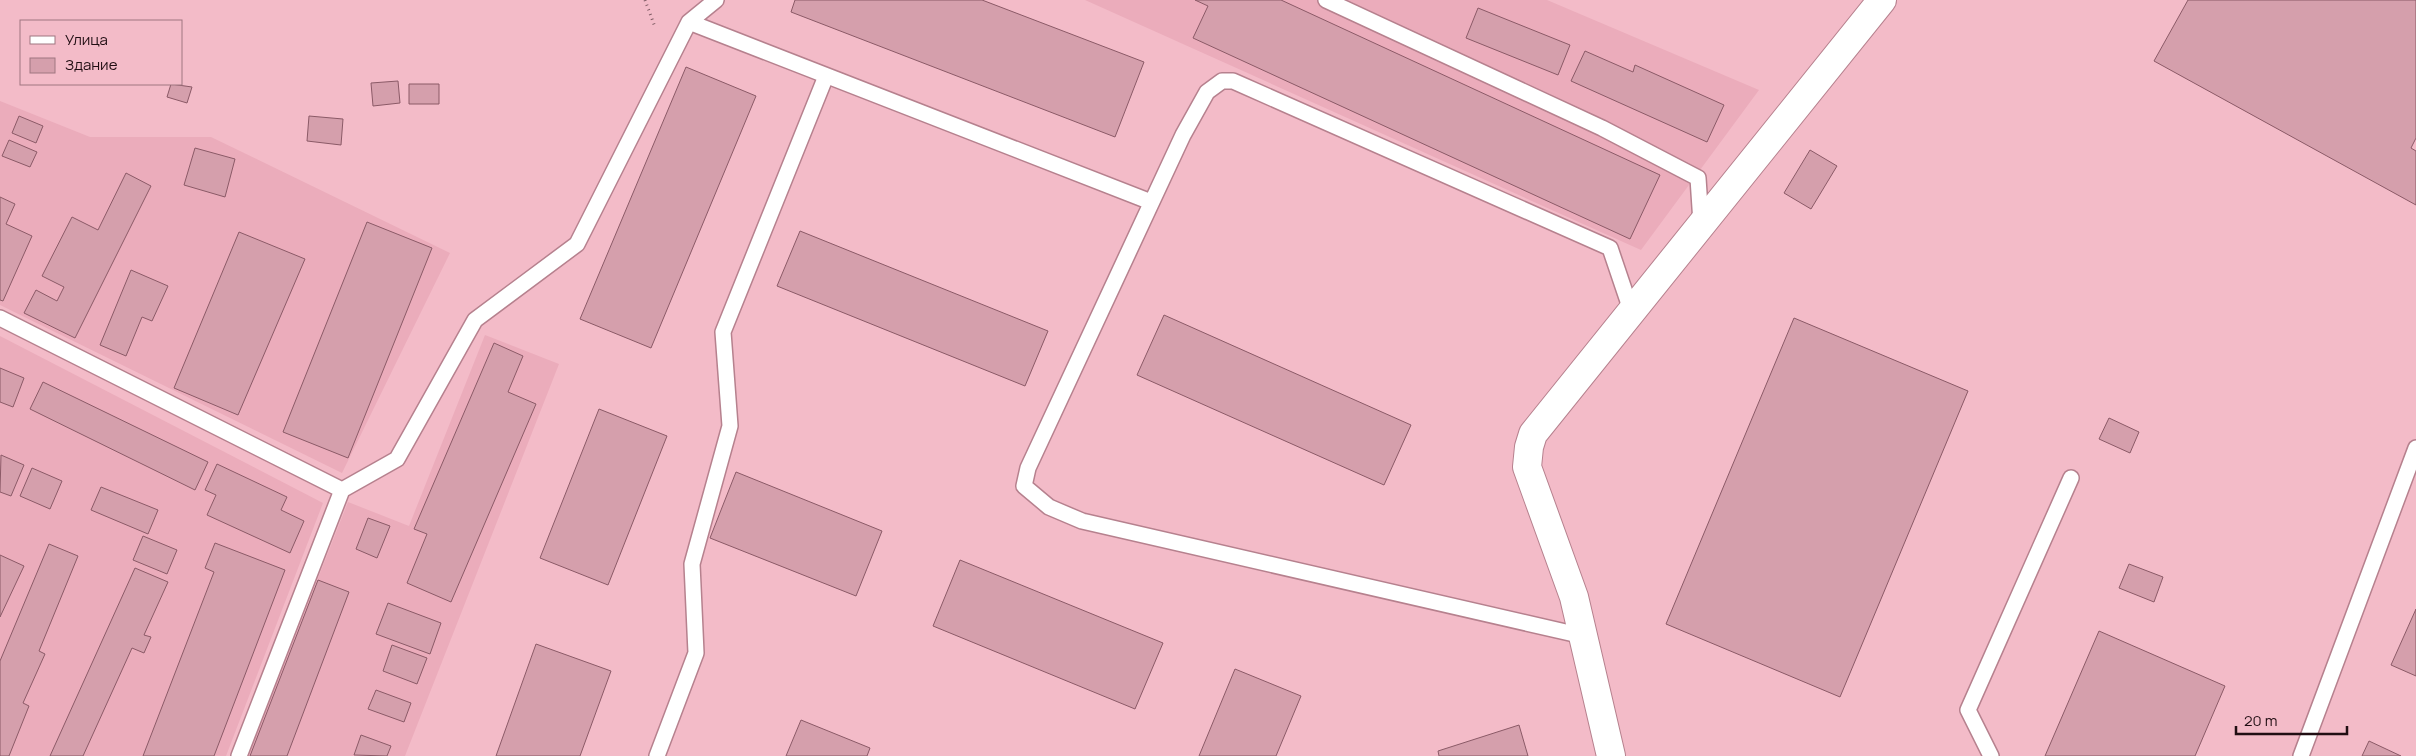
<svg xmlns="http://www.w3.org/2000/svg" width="2416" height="756" font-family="Manrope,sans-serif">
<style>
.built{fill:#ebacbb}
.building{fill:#d59fac;stroke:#8b5a67}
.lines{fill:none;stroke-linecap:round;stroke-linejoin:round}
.service-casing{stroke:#b6818e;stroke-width:18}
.minor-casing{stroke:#b6818e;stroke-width:30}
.path{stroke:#815d66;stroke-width:3;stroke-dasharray:1 4;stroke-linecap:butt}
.service{stroke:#fff;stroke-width:15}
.minor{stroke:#fff;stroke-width:28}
</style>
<rect width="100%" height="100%" fill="#f3bbc8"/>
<path class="built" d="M1085 0H1547L1759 90 1641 250Z
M0 101 90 137H211L450 253 342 473 0 305Z
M485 335 559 364 405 756H248L348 502 409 526Z
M0 336 323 503 226 756H0Z"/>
<path class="building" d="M795 0H982L1144 62 1115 137 791 12Z
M1195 0H1281L1660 175 1630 239 1193 38 1208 6Z
M2188 0H2416V138L2411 148 2416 151V205L2154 61Z
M1478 8 1570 45 1558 75 1466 38Z
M1585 51 1633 72 1635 65 1724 105 1707 142 1571 81Z
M686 67 756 96 651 348 580 319Z
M398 81 400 103 373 106 371 83Z
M171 84 192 87 187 103 167 97Z
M409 84H439V104H409Z
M19 116 43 126 36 143 12 133Z
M309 116 343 119 341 145 307 141Z
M9 140 37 152 30 167 2 156Z
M195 148 235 159 225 197 184 185Z
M1810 150 1837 166 1811 209 1784 193Z
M126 173 151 186 75 338 24 313 36 290 57 301 64 287 42 276 72 217 98 230Z
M0 197 15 204 6 224 32 236 3 301 0 300Z
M367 222 432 248 348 458 283 432Z
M800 231 1048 331 1025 386 777 286Z
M239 232 305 259 238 415 174 388Z
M131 270 168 286 152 321 142 317 126 356 100 345Z
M1164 315 1411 425 1384 485 1137 375Z
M1794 318 1968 391 1840 697 1666 624Z
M494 343 523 356 508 392 536 404 451 602 407 583 427 534 414 529Z
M0 368 24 378 13 407 0 402Z
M43 382 208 462 195 490 30 409Z
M599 409 667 436 608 585 540 558Z
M2109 418 2139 432 2130 453 2099 439Z
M1 455 24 465 11 496 0 492Z
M217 464 287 497 281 510 304 521 290 553 207 515 216 495 205 490Z
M32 468 62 481 50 509 20 496Z
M736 472 882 531 856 596 710 538Z
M101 487 158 510 148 534 91 510Z
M368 518 390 526 377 558 356 549Z
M143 536 177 550 167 574 133 560Z
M215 543 285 570 214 756H143L214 572 205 568Z
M49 544 78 556 39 651 45 654 23 703 29 706 9 756H0V661Z
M0 555 24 566 0 617Z
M960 560 1163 643 1135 709 933 626Z
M2129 564 2163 577 2154 602 2119 588Z
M135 568 168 582 144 635 151 637 144 653 132 648 83 756H50Z
M318 580 349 592 287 756H250Z
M388 603 441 623 430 654 376 634Z
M2416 609V676L2391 665Z
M2099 631 2225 686 2195 756H2045Z
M536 644 611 671 580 756H496Z
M392 645 427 658 417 684 383 671Z
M1235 669 1301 696 1276 756H1199Z
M376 690 411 703 404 722 368 709Z
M801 720 870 748 867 756H786Z
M1519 725 1528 756H1439L1438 751Z
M361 735 391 746 387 756 354 755Z
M2369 741 2401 756H2362Z"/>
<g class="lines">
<g class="service-casing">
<path id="service" d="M1326 0 1602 128 1698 178 1701 223
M689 22 1151 202
M0 318 342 490 239 756
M342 490 397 459 475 320 577 244 689 22 716 0
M1583 636 1082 521 1049 507 1024 486 1028 468 1183 135 1207 92 1222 81H1233L1610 248 1631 310
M657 756 696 653 692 564 730 426 723 332 826 76
M1991 756 1968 710 2071 478
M2301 756 2416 448"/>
</g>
<g class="minor-casing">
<path id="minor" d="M1611 756 1574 597 1527 467 1529 447 1533 434 1882 0"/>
</g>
<path class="path" d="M645 0 655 27"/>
<use href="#service" class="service"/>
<use href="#minor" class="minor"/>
</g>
<rect x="20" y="20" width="162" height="65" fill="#f3bbc8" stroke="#9f7680"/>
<rect x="30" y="36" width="25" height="8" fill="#ffffff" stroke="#9f7680"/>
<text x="65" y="45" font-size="15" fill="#210e13">Улица</text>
<rect x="30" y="58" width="25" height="15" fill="#d59fac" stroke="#9f7680"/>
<text x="65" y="70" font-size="15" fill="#210e13">Здание</text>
<path d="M2236 726v8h111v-8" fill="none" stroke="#210e13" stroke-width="2.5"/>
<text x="2244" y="726" font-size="15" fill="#210e13" stroke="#f3bbc8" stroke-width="4" paint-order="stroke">20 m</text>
</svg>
